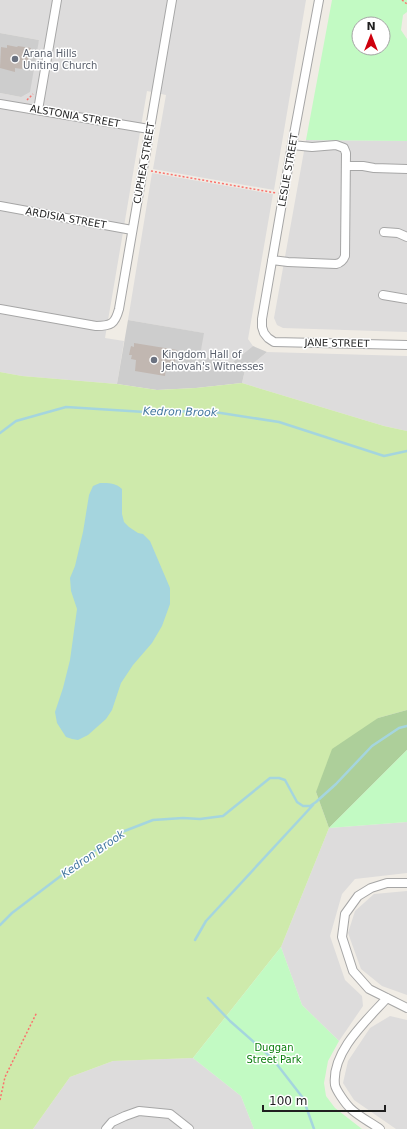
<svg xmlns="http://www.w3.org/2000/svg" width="407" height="1129" font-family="'DejaVu Sans',sans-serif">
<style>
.residential{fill:#dddcdc}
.religious{fill:#cdcdcd}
.grass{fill:#ceeaab}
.forest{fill:#adcf9a}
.park{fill:#c2fac3;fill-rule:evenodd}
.water{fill:#a5d5de}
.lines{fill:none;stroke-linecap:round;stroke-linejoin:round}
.stream{stroke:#a5d5de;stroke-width:2.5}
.building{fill:#c1b7b1}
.minor-casing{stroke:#a6a6a6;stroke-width:10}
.path{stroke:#fb716c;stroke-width:1.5;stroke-dasharray:2 2;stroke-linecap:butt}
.minor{stroke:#fff;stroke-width:8}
.worship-dot{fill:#6b7280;stroke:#fff;stroke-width:1.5}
.labels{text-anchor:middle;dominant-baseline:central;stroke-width:3;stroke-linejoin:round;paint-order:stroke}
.worship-label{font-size:10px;fill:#5b616d;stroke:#fff;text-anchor:start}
.street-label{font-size:10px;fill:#1f1f1f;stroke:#fff}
.park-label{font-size:10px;fill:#0b7f0d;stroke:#fff}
.water-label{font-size:11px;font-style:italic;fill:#4478a0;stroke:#fff}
</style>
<rect width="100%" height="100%" fill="#f0ece5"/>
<path class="residential" d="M0 0H306L274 190 153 169 166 95 147 91 105 338 124 341 117 384 22 376 0 372V93L21 97 39 40 0 33Z
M306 140 407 141V332L283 328 277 325 274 318Z
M152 173 273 194 248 339 253 346 233 362 200 356 203 333 128 320Z
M267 352 407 356V431L384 426 242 383 245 370Z
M407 822V873L355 879 342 894 330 936 345 980 362 996 363 1006 339 1041 302 1005 281 947 329 828Z
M407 891V995L382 986 361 969 348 933 355 911 374 894Z
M390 1016 407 1020V1129H396L354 1100 343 1083 348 1061 370 1028Z
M193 1058 241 1096 254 1129H33L70 1077 113 1061Z"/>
<path class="religious" d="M0 33 39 40 30 92 21 97 0 93Z
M128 320 204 333 200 356 233 362 253 346 267 352 245 370 242 383 196 388 157 390 117 384Z"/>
<path class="grass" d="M0 372 22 376 117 384 157 390 196 388 242 383 384 426 407 431V710L378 718 316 792 329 828 281 947 193 1058 113 1061 70 1077 33 1129H0Z"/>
<path class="forest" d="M407 710V750L329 828 316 792 332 749 378 718Z"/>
<path class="park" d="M332 0H407V12L403 15 401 30 407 39V141L306 140ZM359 24H383V48H359Z
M407 750V822L329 828Z
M281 947 302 1005 339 1041 328 1061 324 1083 326 1096 335 1108 362 1129H254L241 1096 193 1058Z"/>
<path class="water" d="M100 483C109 483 116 483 122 489V514L124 522 129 527 138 533 143 534 150 541 170 588V604L162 626 152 643 133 665 121 683 112 710 106 719 88 735 78 740 72 739 66 737 57 723 55 712 63 688 70 660 77 609 71 591 70 578 75 566 83 532 89 495 93 486Z"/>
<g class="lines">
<path class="stream" d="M0 433 16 421 66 407 145 412 208 411 279 422 384 456 407 451
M0 925 12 913 83 859 122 832 153 820 183 818 200 819 223 816 270 778H279L285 780 297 802 303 806H310L316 802 336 784 372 746 399 728 407 726
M195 940 206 921 313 805
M208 998 230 1021 272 1058 303 1098 314 1129"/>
</g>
<path class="building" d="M7 45 17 47 18 46 31 48 28 63 23 62 22 69 15 68V72L0 68 1 47 7 48Z
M134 343 177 350 174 368 166 367 165 376 135 371 136 360 131 359 132 355H129L131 346 134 347Z"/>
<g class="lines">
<g class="minor-casing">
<path id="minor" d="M319 0 292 145 262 319V327L264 333 268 338 274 342 407 345
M0 104 149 129
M38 110 57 0
M346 166H363L374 168 407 169
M0 206 132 230
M384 232 398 233 407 237
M272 260 288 262 336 264C341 263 343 261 345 256L346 153 344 148 336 145 312 147 292 145
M383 295 407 299
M0 309 96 326C111 326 115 324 119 309L172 0
M407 883H387L371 888 358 896 345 914 342 937 353 971 369 989 407 1008
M106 1129 112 1122 125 1116 139 1111 170 1114 189 1129
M380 1129C370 1122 358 1116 350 1108 345 1103 336 1090 335 1085 331 1052 367 1020 387 998"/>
</g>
<path class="path" d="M402 0 407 4
M27 100 33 94
M151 171 276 193
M0 1100 5 1077 37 1012"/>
<use href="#minor" class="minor"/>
</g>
<g class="worship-dot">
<circle cx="15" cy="59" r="4"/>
<circle cx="154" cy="360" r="4"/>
</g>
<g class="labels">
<g class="worship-label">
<text x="23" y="53">Arana Hills<tspan x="23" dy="12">Uniting Church</tspan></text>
<text x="162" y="354">Kingdom Hall of<tspan x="162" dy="12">Jehovah's Witnesses</tspan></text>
</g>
<g class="street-label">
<text transform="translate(75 116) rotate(10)">ALSTONIA STREET</text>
<text transform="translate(144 163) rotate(-80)">CUPHEA STREET</text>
<text transform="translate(288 170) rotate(-80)">LESLIE STREET</text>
<text transform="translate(66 218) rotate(10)">ARDISIA STREET</text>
<text transform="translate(337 343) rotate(1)">JANE STREET</text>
</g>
<g class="park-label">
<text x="274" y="1047">Duggan<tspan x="274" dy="12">Street Park</tspan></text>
</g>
<g class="water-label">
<text transform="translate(180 412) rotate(1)">Kedron Brook</text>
<text transform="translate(93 854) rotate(-35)">Kedron Brook</text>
</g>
</g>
<g transform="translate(371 36)"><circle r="19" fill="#ffffff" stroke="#a5a5a5"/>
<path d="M0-3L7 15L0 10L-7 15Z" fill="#ce000d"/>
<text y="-6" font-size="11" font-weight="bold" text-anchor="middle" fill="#1f1f1f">N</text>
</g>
<path d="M263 1105v6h122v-6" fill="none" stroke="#1f1f1f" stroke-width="2"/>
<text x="269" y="1105" font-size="12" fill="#1f1f1f" stroke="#ffffff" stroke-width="3" paint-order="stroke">100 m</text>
</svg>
